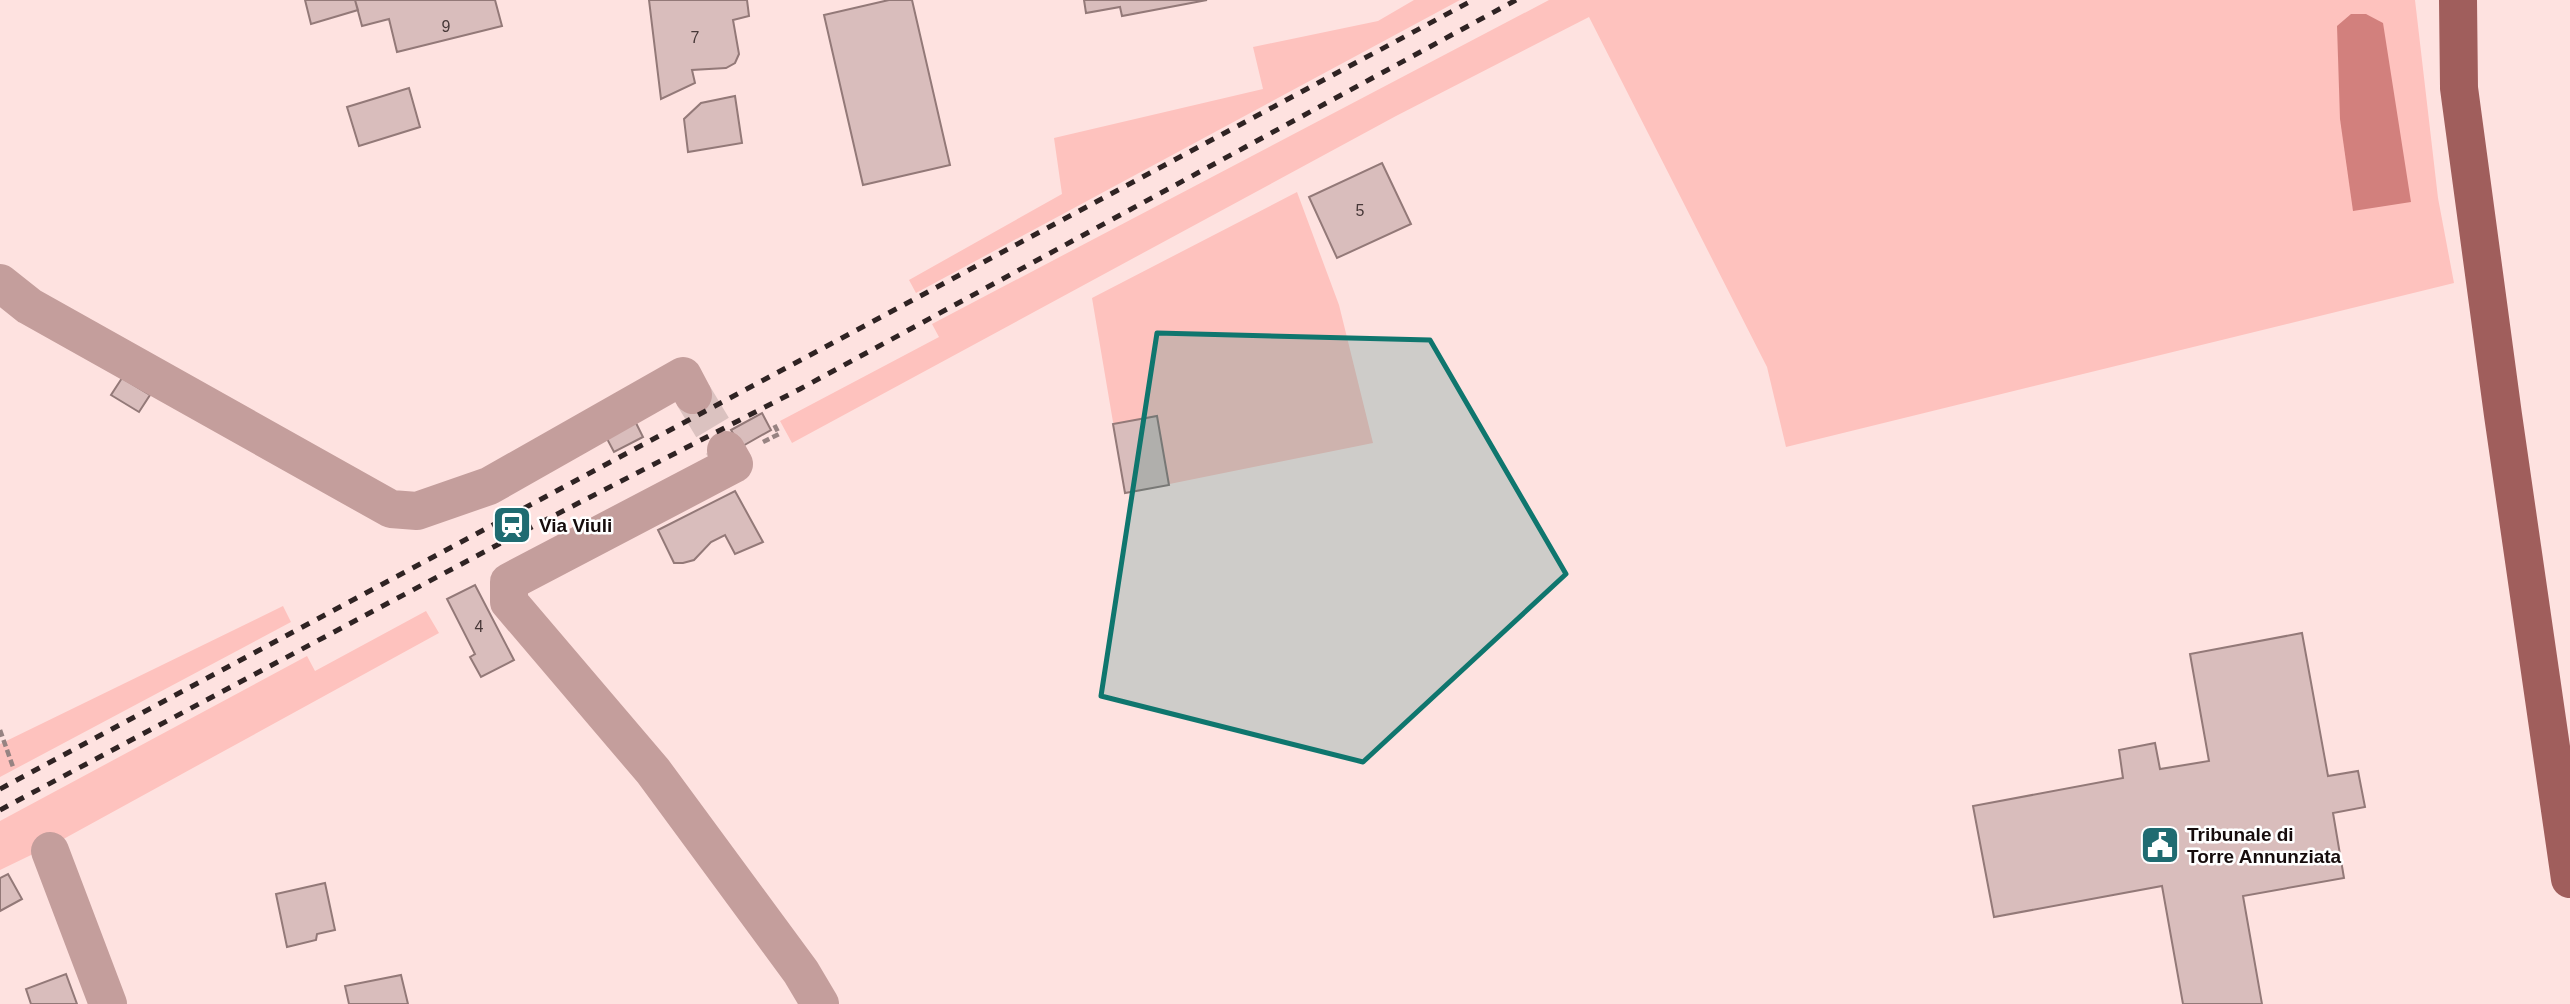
<svg xmlns="http://www.w3.org/2000/svg" width="2570" height="1004" font-family="Arial,sans-serif">
<style>
.green{fill:#fec2be}
.water{fill:#d2807d}
.building{fill:#d9bdbc;stroke:#937978;stroke-width:2}
.lines{fill:none;stroke-linecap:round;stroke-linejoin:round}
.minor-tunnel{stroke:#dbc2c0;stroke-width:38;stroke-dasharray:38 19;stroke-linecap:butt}
.path{stroke:#978382;stroke-width:4.5;stroke-dasharray:7 3.5;stroke-linecap:butt}
.minor{stroke:#c49e9c;stroke-width:38}
.major{stroke:#a05e5c;stroke-width:38}
.rail{stroke:#2f2323;stroke-width:5;stroke-dasharray:9 9;stroke-linecap:butt}
.marked{fill:#0f766e;fill-opacity:0.2;stroke:#0f766e;stroke-width:5;stroke-linejoin:round}
.labels{text-anchor:middle;dominant-baseline:central;stroke-width:5;stroke-linejoin:round;paint-order:stroke}
.number-label{font-size:16px;fill:#473838}
.poi-label{font-size:19px;font-weight:bold;fill:#160c0c;stroke:#fff;text-anchor:start}
</style>
<rect width="100%" height="100%" fill="#fee2e0"/>
<path class="green" d="M1414 0H1460L916 293 909 280 1062 194 1054 138 1263 89 1253 47 1378 21Z
M1549 0H2415L2438 198 2454 283 1786 447 1767 367 1589 17 1396 116 792 443 780 421 939 337 932 324Z
M1297 192 1339 305 1373 443 1125 493 1092 298Z
M283 606 291 622 0 777V744Z
M426 611 439 633 58 842 0 870V821L307 656 315 671Z"/>
<path class="water" d="M2351 14H2366L2383 23 2411 202 2353 211 2340 119 2337 26Z"/>
<path class="building" d="M305 0H355L358 10 311 24Z
M355 0H495L502 26 397 52 389 19 362 26Z
M649 0H747L749 16 733 20 739 54 735 63 726 68 692 70 695 83 661 99Z
M889 0H912L950 165 863 185 824 15Z
M1084 0H1207L1122 16 1120 7 1086 13Z
M409 88 420 127 359 146 347 107Z
M735 96 742 143 688 152 684 119 701 103Z
M1382 163 1411 224 1337 258 1309 197Z
M122 378 150 395 139 412 111 395Z
M762 413 771 430 741 447 731 430Z
M1157 416 1169 485 1125 493 1113 424Z
M634 419 643 437 614 452 605 435Z
M735 491 763 542 735 554 725 535 711 542 694 560 683 563H674L658 530Z
M475 585 514 660 481 677 470 657 475 654 447 599Z
M2302 633 2328 776 2358 771 2365 807 2333 813 2344 878 2243 896 2262 1004H2183L2162 886 1994 917 1973 806 2123 778 2119 750 2155 743 2160 769 2209 761 2190 654Z
M8 874 22 899 0 911V878Z
M325 883 335 930 317 934 316 940 287 947 276 894Z
M66 974 77 1004H31L26 989Z
M401 975 408 1004H349L345 986Z"/>
<g class="lines">
<path class="minor-tunnel" d="M693 395 726 450"/>
<path class="path" d="M763 442 779 434 774 424
M0 730 13 767"/>
<path class="minor" d="M0 283 29 306 391 509 417 511 489 486 683 376 693 395
M726 450 734 464 509 582V602L653 771 801 972 820 1004
M50 851 108 1004"/>
<path class="major" d="M2458 0 2459 88 2503 415 2570 879"/>
<path class="rail" d="M0 789 1473 0
M0 810 499 544 800 389 1516 0"/>
</g>
<path class="marked" d="M1157 333 1430 340 1566 574 1363 762 1101 696Z"/>
<defs>
<g id="station-square" transform="scale(2.0125)"><rect x="-9" y="-9" width="18" height="18" rx="4" fill="#1f6b71" stroke="#fff"/><path d="M-3-6H3Q5-6 5-4V2Q5 4 3 4L4.5 6H3L1.5 4h-3L-3 6H-4.5L-3 4Q-5 4-5 2V-4Q-5-6-3-6ZM-3.5-4v3h7v-3ZM-3.5 1v1.5H-2V1ZM2 1v1.5H3.5V1Z" fill="#fff"/></g>
<g id="civic-square" transform="scale(2.0125)"><rect x="-9" y="-9" width="18" height="18" rx="4" fill="#1f6b71" stroke="#fff"/><path d="M-.6-6.5H3V-4.5H.6V-3L4-1V1h2V6H-6V1h2V-1L-.6-3ZM-1.2 2.5V6h2.4V2.5Z" fill="#fff"/></g>
</defs>
<g fill-rule="evenodd">
<use href="#station-square" x="512" y="525"/>
<use href="#civic-square" x="2160" y="845"/>
</g>
<g class="labels">
<g class="number-label">
<text x="446" y="26">9</text>
<text x="695" y="37">7</text>
<text x="1360" y="210">5</text>
<text x="479" y="626">4</text>
</g>
<g class="poi-label">
<text x="539" y="525">Via Viuli</text>
<text x="2187" y="834">Tribunale di<tspan x="2187" dy="22">Torre Annunziata</tspan></text>
</g>
</g>
</svg>
